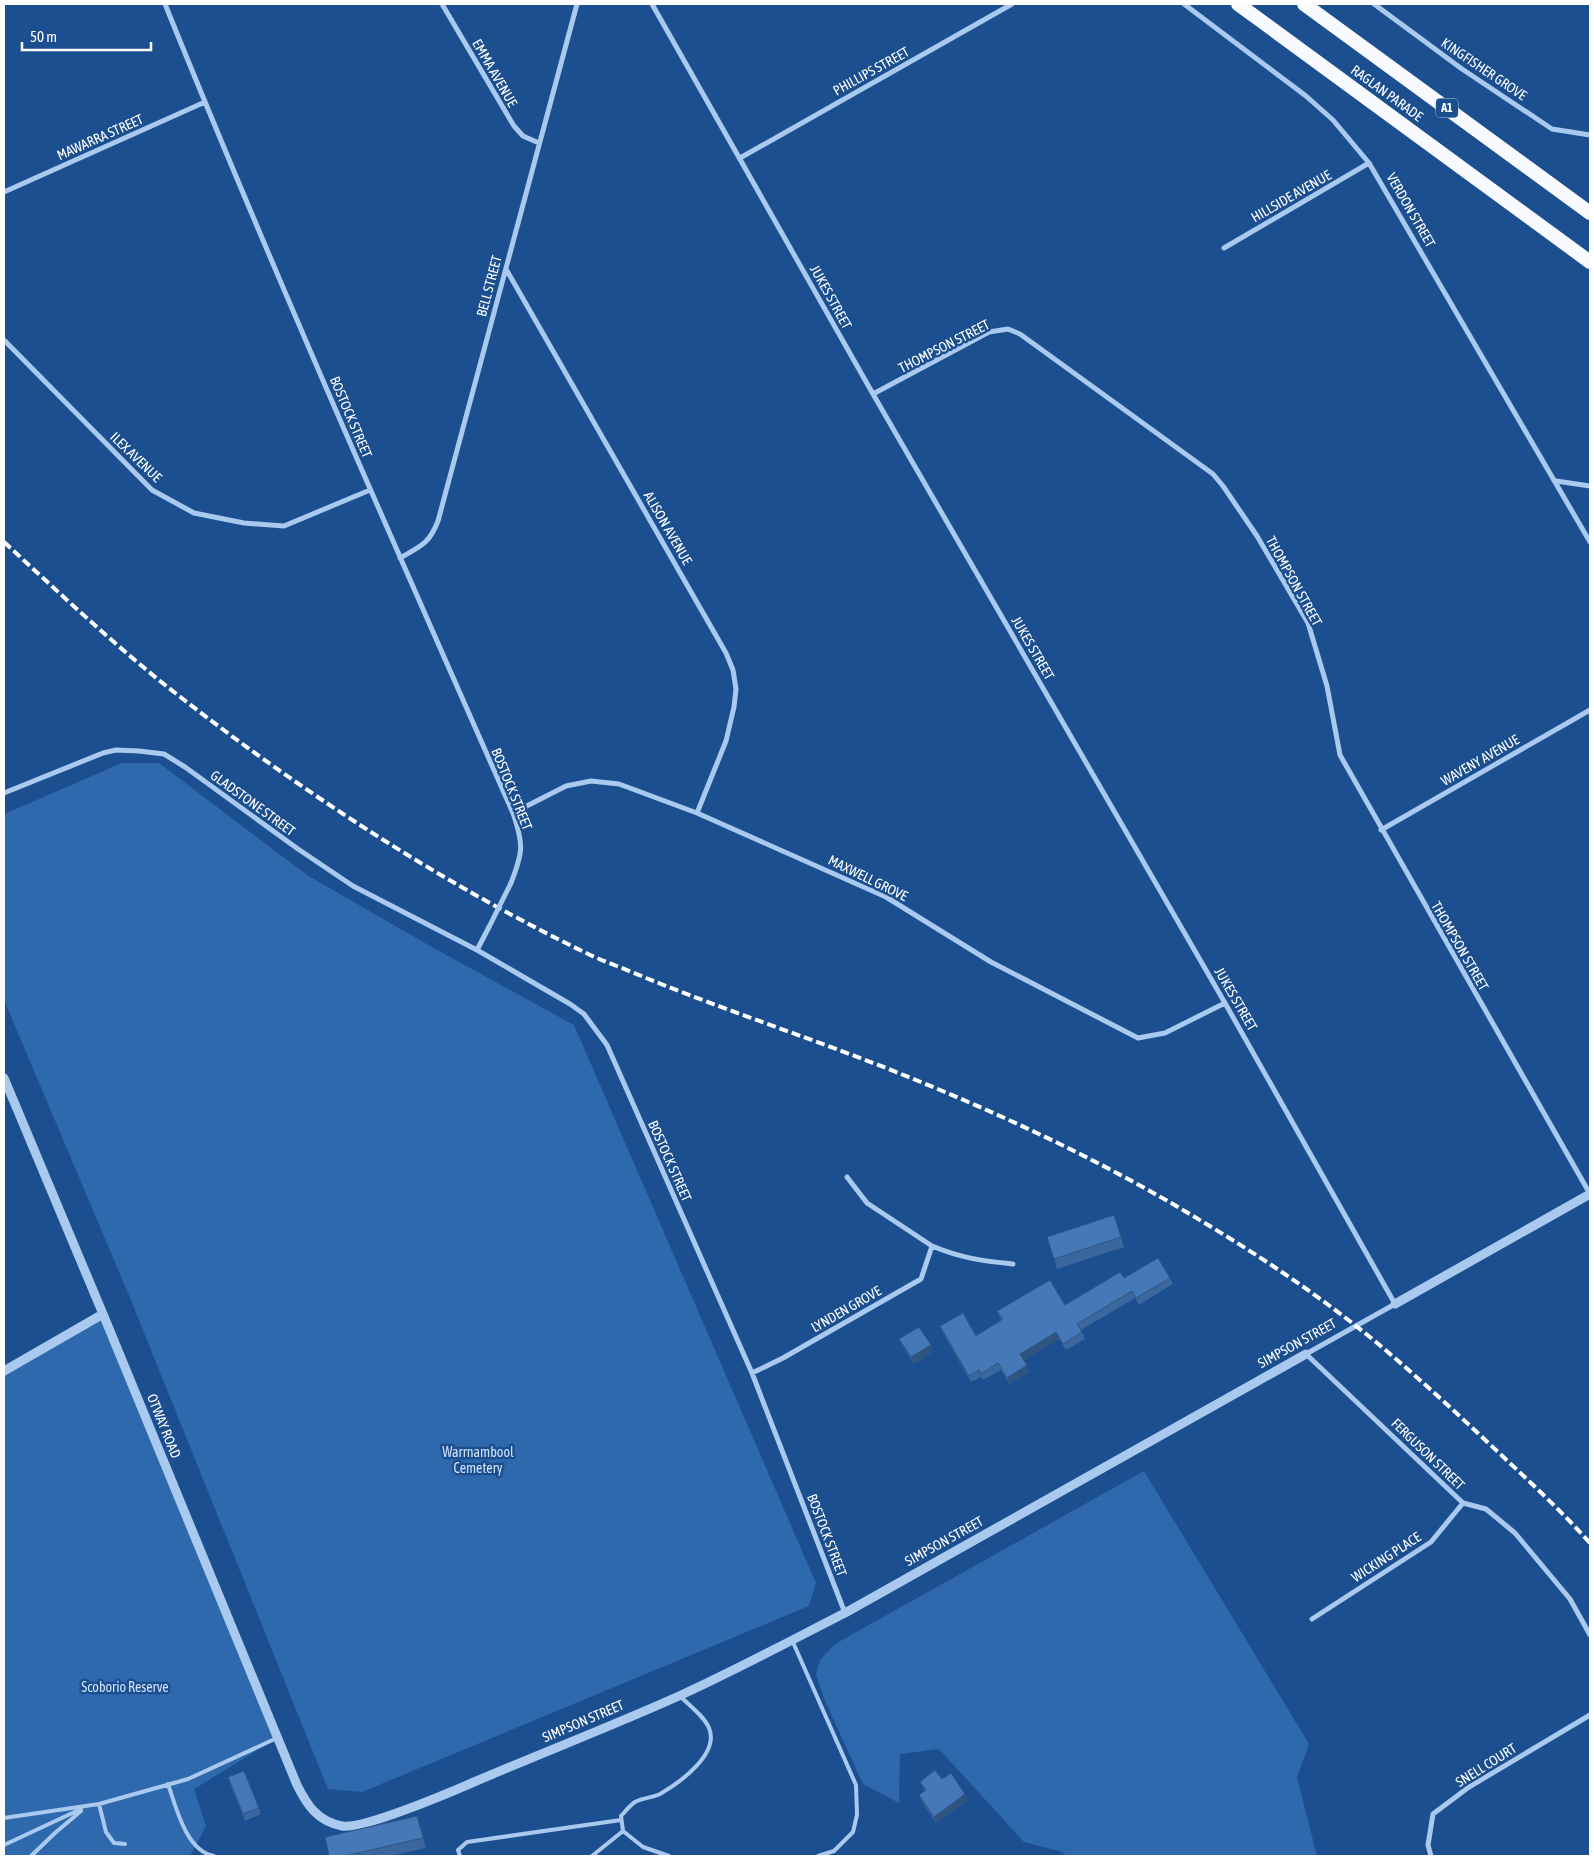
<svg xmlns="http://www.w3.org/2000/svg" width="1594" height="1860" font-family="'Asap Condensed',sans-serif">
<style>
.green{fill:#2e69ad}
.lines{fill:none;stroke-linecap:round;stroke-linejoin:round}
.service{stroke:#a9c9ee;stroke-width:4}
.minor{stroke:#a9c9ee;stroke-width:5}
.tertiary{stroke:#a9c9ee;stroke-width:9}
.trunk{stroke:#f8faff;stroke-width:14}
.rail{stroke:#fff;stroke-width:4;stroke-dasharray:9 4;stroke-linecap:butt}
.minor-bridge{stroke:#a9c9ee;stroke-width:5}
.wall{fill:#3a679d}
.shaded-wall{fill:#305480}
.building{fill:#4478b7;stroke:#305480}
.labels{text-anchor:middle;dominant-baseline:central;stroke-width:5;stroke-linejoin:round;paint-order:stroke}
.shield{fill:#1b4f8f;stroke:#bbcadd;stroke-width:1}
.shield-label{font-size:12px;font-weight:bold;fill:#fff}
.street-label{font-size:14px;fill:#fff;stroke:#1b4f8f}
.park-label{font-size:14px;fill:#cfe3fa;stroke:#1b4f8f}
</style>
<rect width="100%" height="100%" fill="#1b4f8f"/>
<path class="green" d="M122 763H159L307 875 430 946 574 1025 816 1583 809 1606 362 1792 328 1789 128 1293 4 1000V814Z
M103 1314 277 1738 194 1789 206 1826 190 1856H4V1371Z
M1144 1471 1309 1744 1297 1777 1317 1856H1066L1062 1852 1024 1842 939 1749 900 1754 899 1803 863 1784 825 1701 816 1675 820 1660 835 1644Z"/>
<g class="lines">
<path class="service" d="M792 1640 856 1785 857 1815 853 1832 834 1851 818 1856
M168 1784C176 1807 186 1851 214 1856
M99 1804 106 1832 114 1843 125 1844
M4 1818 99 1804 188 1779 277 1738
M4 1845 81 1809
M31 1856 55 1833 81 1811
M460 1856 458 1850 467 1842 621 1820
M592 1856 623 1831
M669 1856 643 1847 623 1831 621 1816C625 1812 630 1805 635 1802 642 1798 652 1798 660 1794 679 1783 720 1754 709 1728 704 1716 690 1706 681 1697"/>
<path class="minor" d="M165 4C275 276 394 544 513 813 524 845 523 852 511 883
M442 4 514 126 523 136 539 143
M652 4 873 394 1225 1003 1395 1304 1306 1354 1463 1503 1486 1509 1515 1533 1570 1599 1590 1635
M1184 4 1306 96 1333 120 1369 163 1590 542
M1374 4 1462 69 1552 129 1590 135
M740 158 1012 4
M4 192 205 102
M1224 248 1369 163
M506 269 726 653 733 670 736 689 734 707 726 741 697 813
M4 340 152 490 194 513 244 523 284 526 370 490
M873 394 989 332 1008 329 1020 334 1213 474 1223 486 1257 536 1308 623 1327 686 1340 755 1590 1194
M1556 481 1590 486
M400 558C421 546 429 544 438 521L577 4
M4 793 103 753 116 750 139 751 164 754 185 767 298 849 353 886 477 950 570 1004 584 1014 607 1045 752 1373 845 1613
M513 813 566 786 591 781 619 784 697 813 886 897 991 962 1138 1038 1165 1033 1225 1003
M1381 830 1590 710
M477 950 489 927
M932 1246C961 1258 982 1261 1013 1264
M752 1373 783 1358 921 1279 932 1246 867 1203 847 1177
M1312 1619 1431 1542 1463 1503
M1431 1856 1428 1845 1433 1814 1469 1787 1590 1715"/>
<path class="tertiary" d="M4 1078 103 1314 297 1785C307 1805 317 1821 342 1826 362 1830 451 1792 474 1782 542 1753 612 1726 679 1696 736 1670 790 1641 845 1613L1306 1354
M1395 1304 1590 1194
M4 1371 103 1314"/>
<path class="trunk" d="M1238 4 1590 262
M1304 4 1590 213"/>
<path class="rail" d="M4 542C55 589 106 637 160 681 291 785 434 879 584 952 604 962 626 969 646 978 725 1010 807 1037 886 1068 995 1111 1103 1161 1203 1222 1265 1259 1327 1301 1382 1347 1416 1376 1449 1406 1481 1436 1518 1471 1556 1505 1590 1543"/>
<path class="minor-bridge" d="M489 927 511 883"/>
</g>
<path class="wall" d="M1114 1215 1124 1247 1057 1269 1047 1237Z
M1124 1278H1170L1173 1284 1139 1305 1135 1298 1081 1330 1085 1339 1066 1350 1059 1339 1024 1360 1029 1372 1009 1384 1001 1370 983 1380 981 1377 971 1382 943 1333 940 1326 976 1336 1001 1320 997 1311 1065 1305Z
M899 1339 931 1345 933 1352 914 1364 902 1345Z
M244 1771 261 1814 245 1821 230 1784Z
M942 1779 965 1794 967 1801 936 1823 922 1802 919 1795 925 1791 920 1782Z
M421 1826 426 1848 391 1856H329Z"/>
<path class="shaded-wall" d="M1056 1332 1059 1339 1023 1361 1020 1354Z
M931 1345 933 1352 914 1364 911 1357Z
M1027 1365 1029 1372 1009 1384 1007 1378Z
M965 1794 967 1801 936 1823 934 1817Z
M417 1816 421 1826 426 1848 423 1838Z"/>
<path class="building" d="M1114 1215 1121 1237 1054 1259 1047 1237Z
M1158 1258 1170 1278 1136 1298 1132 1291 1077 1324 1082 1332 1063 1344 1056 1332 1020 1354 1027 1365 1007 1378 998 1363 981 1374 979 1370 969 1376 940 1326 963 1313 976 1336 1003 1319 997 1311 1050 1280 1065 1305 1120 1272 1124 1278Z
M919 1327 931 1345 911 1357 899 1339Z
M935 1770 942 1779 951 1773 965 1794 934 1817 919 1795 926 1790 920 1782Z
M244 1771 259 1808 243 1814 228 1777Z
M417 1816 423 1838 345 1856H329L325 1837Z"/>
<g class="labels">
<rect class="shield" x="1436" y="98.5" width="22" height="19" rx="4"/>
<g class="shield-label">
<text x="1447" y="108">A1</text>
</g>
<g class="street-label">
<text transform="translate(1484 69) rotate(34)">KINGFISHER GROVE</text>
<text transform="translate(871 71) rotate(-29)">PHILLIPS STREET</text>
<text transform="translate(495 73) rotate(60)">EMMA AVENUE</text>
<text transform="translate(1387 93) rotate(36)">RAGLAN PARADE</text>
<text transform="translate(100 137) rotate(-24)">MAWARRA STREET</text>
<text transform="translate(1291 196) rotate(-30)">HILLSIDE AVENUE</text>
<text transform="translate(1411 210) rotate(60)">VERDON STREET</text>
<text transform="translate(489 286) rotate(-75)">BELL STREET</text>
<text transform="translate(831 297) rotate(61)">JUKES STREET</text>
<text transform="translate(944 346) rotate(-27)">THOMPSON STREET</text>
<text transform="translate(351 417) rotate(67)">BOSTOCK STREET</text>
<text transform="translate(136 457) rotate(44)">ILEX AVENUE</text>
<text transform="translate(668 528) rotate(60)">ALISON AVENUE</text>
<text transform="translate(1294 581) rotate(61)">THOMPSON STREET</text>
<text transform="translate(1033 648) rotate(60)">JUKES STREET</text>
<text transform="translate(1480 760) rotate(-30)">WAVENY AVENUE</text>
<text transform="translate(512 789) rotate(68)">BOSTOCK STREET</text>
<text transform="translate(253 803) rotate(36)">GLADSTONE STREET</text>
<text transform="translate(868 878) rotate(26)">MAXWELL GROVE</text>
<text transform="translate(1460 946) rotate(60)">THOMPSON STREET</text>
<text transform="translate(1236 999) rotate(60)">JUKES STREET</text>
<text transform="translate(670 1161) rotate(66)">BOSTOCK STREET</text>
<text transform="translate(846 1309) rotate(-30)">LYNDEN GROVE</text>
<text transform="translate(1297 1343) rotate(-29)">SIMPSON STREET</text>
<text transform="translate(164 1426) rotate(68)">OTWAY ROAD</text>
<text transform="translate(1428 1454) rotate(44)">FERGUSON STREET</text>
<text transform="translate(827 1535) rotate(69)">BOSTOCK STREET</text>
<text transform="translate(944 1541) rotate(-29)">SIMPSON STREET</text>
<text transform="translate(1386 1557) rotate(-33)">WICKING PLACE</text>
<text transform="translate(583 1721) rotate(-23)">SIMPSON STREET</text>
<text transform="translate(1486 1765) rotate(-32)">SNELL COURT</text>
</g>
<g class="park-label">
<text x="478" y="1452">Warrnambool<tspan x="478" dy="16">Cemetery</tspan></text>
<text x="125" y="1687">Scoborio Reserve</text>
</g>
</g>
<rect width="1594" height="1860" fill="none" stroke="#ffffff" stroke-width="10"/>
<path d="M22 42v8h129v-8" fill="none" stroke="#ffffff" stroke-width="2.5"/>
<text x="30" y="42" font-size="15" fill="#ffffff" stroke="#1b4f8f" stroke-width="4" paint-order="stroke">50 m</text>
</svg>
